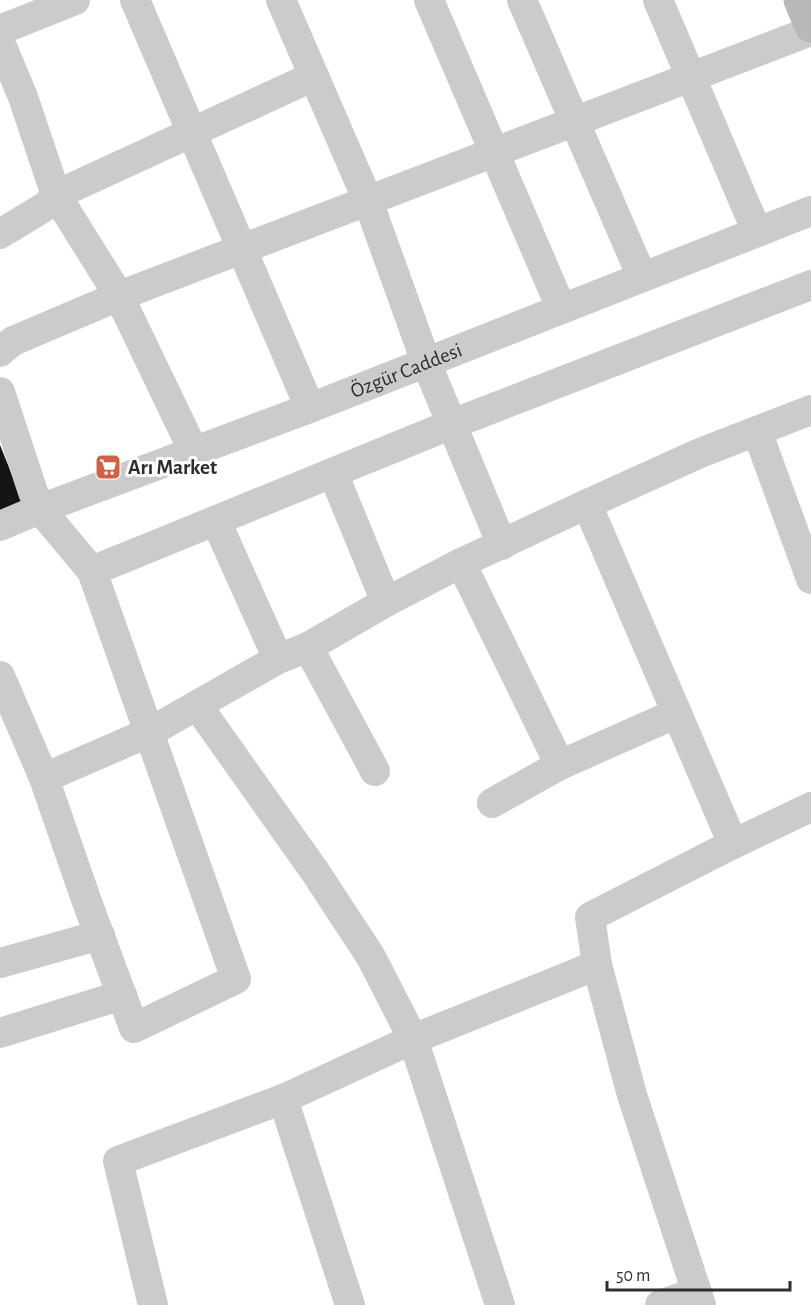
<svg xmlns="http://www.w3.org/2000/svg" width="811" height="1305" font-family="'Alegreya Sans',sans-serif">
<style>
.building{fill:#151515}
.lines{fill:none;stroke-linecap:round;stroke-linejoin:round}
.street{stroke:#cbcbcb;stroke-width:30}
.secondary{stroke:#b8b8b8;stroke-width:33}
.labels{text-anchor:middle;dominant-baseline:central;stroke-width:6;stroke-linejoin:round;paint-order:stroke}
.street-label{font-size:21px;fill:#2e2e2e;stroke:#fff}
.poi-label{font-size:21px;font-weight:bold;fill:#2e2e2e;stroke:#fff;text-anchor:start}
</style>
<rect width="100%" height="100%" fill="#fff"/>
<path class="building" d="M0 445 23 502 0 511Z"/>
<g class="lines">
<g class="street">
<path d="M135 0 310 408"/>
<path d="M281 0 368 201 426 362 502 545"/>
<path d="M429 0 561 308"/>
<path d="M522 0 642 277"/>
<path d="M658 0 757 232"/>
<path d="M0 30 75 0"/>
<path d="M0 42 23 97 56 195 119 296 194 452"/>
<path d="M0 234 46 206 56 195 314 76"/>
<path d="M0 352 3 349 13 341 119 296 811 31"/>
<path d="M0 392 33 492 40 509 92 571 236 979 134 1028 87 902 44 778 0 676"/>
<path d="M757 431 811 579"/>
<path d="M333 473 386 602"/>
<path d="M587 504 733 844"/>
<path d="M216 521 278 659"/>
<path id="s1" d="M0 526 40 509 310 408 811 211"/>
<path d="M461 563 560 765"/>
<path d="M92 571 452 424 811 285"/>
<path d="M308 647 375 771"/>
<path d="M197 705 316 873 371 957 413 1039 500 1305"/>
<path d="M44 778 150 732 278 659 308 647 386 602 461 563 587 504 700 453 811 410"/>
<path d="M492 803 560 765 677 713"/>
<path d="M0 963 100 935"/>
<path d="M0 1033 122 995"/>
<path d="M283 1099 350 1305"/>
<path d="M153 1305 118 1161 283 1099 413 1039 597 965"/>
<path d="M660 1305 697 1292"/>
<path d="M701 1305 632 1095 597 965 590 917 733 844 811 807"/>
</g>
<path class="secondary" d="M800 0 811 26"/>
</g>
<defs>
<g id="supermarket-square" transform="scale(1.35)"><rect x="-9" y="-9" width="18" height="18" rx="4" fill="#d36041" stroke="#fff"/><path d="M-6-5.5h2.5l.6 2H6L4.5 2H-2.5L-4.4-4H-6ZM-1.5 3.2a1.3 1.3 0 1 0 .1 0ZM3 3.2a1.3 1.3 0 1 0 .1 0Z" fill="#fff"/></g>
</defs>
<g fill-rule="evenodd">
<use href="#supermarket-square" x="108" y="467"/>
</g>
<g class="labels">
<g class="street-label">
<text stroke="none"><textPath href="#s1" startOffset="435">Özgür Caddesi</textPath></text>
</g>
<g class="poi-label">
<text x="128" y="467">Arı Market</text>
</g>
</g>
<path d="M607 1281v9h183v-9" fill="none" stroke="#2e2e2e" stroke-width="3"/>
<text x="616" y="1281" font-size="18" fill="#2e2e2e" stroke="#ffffff" stroke-width="4.5" paint-order="stroke">50 m</text>
</svg>
